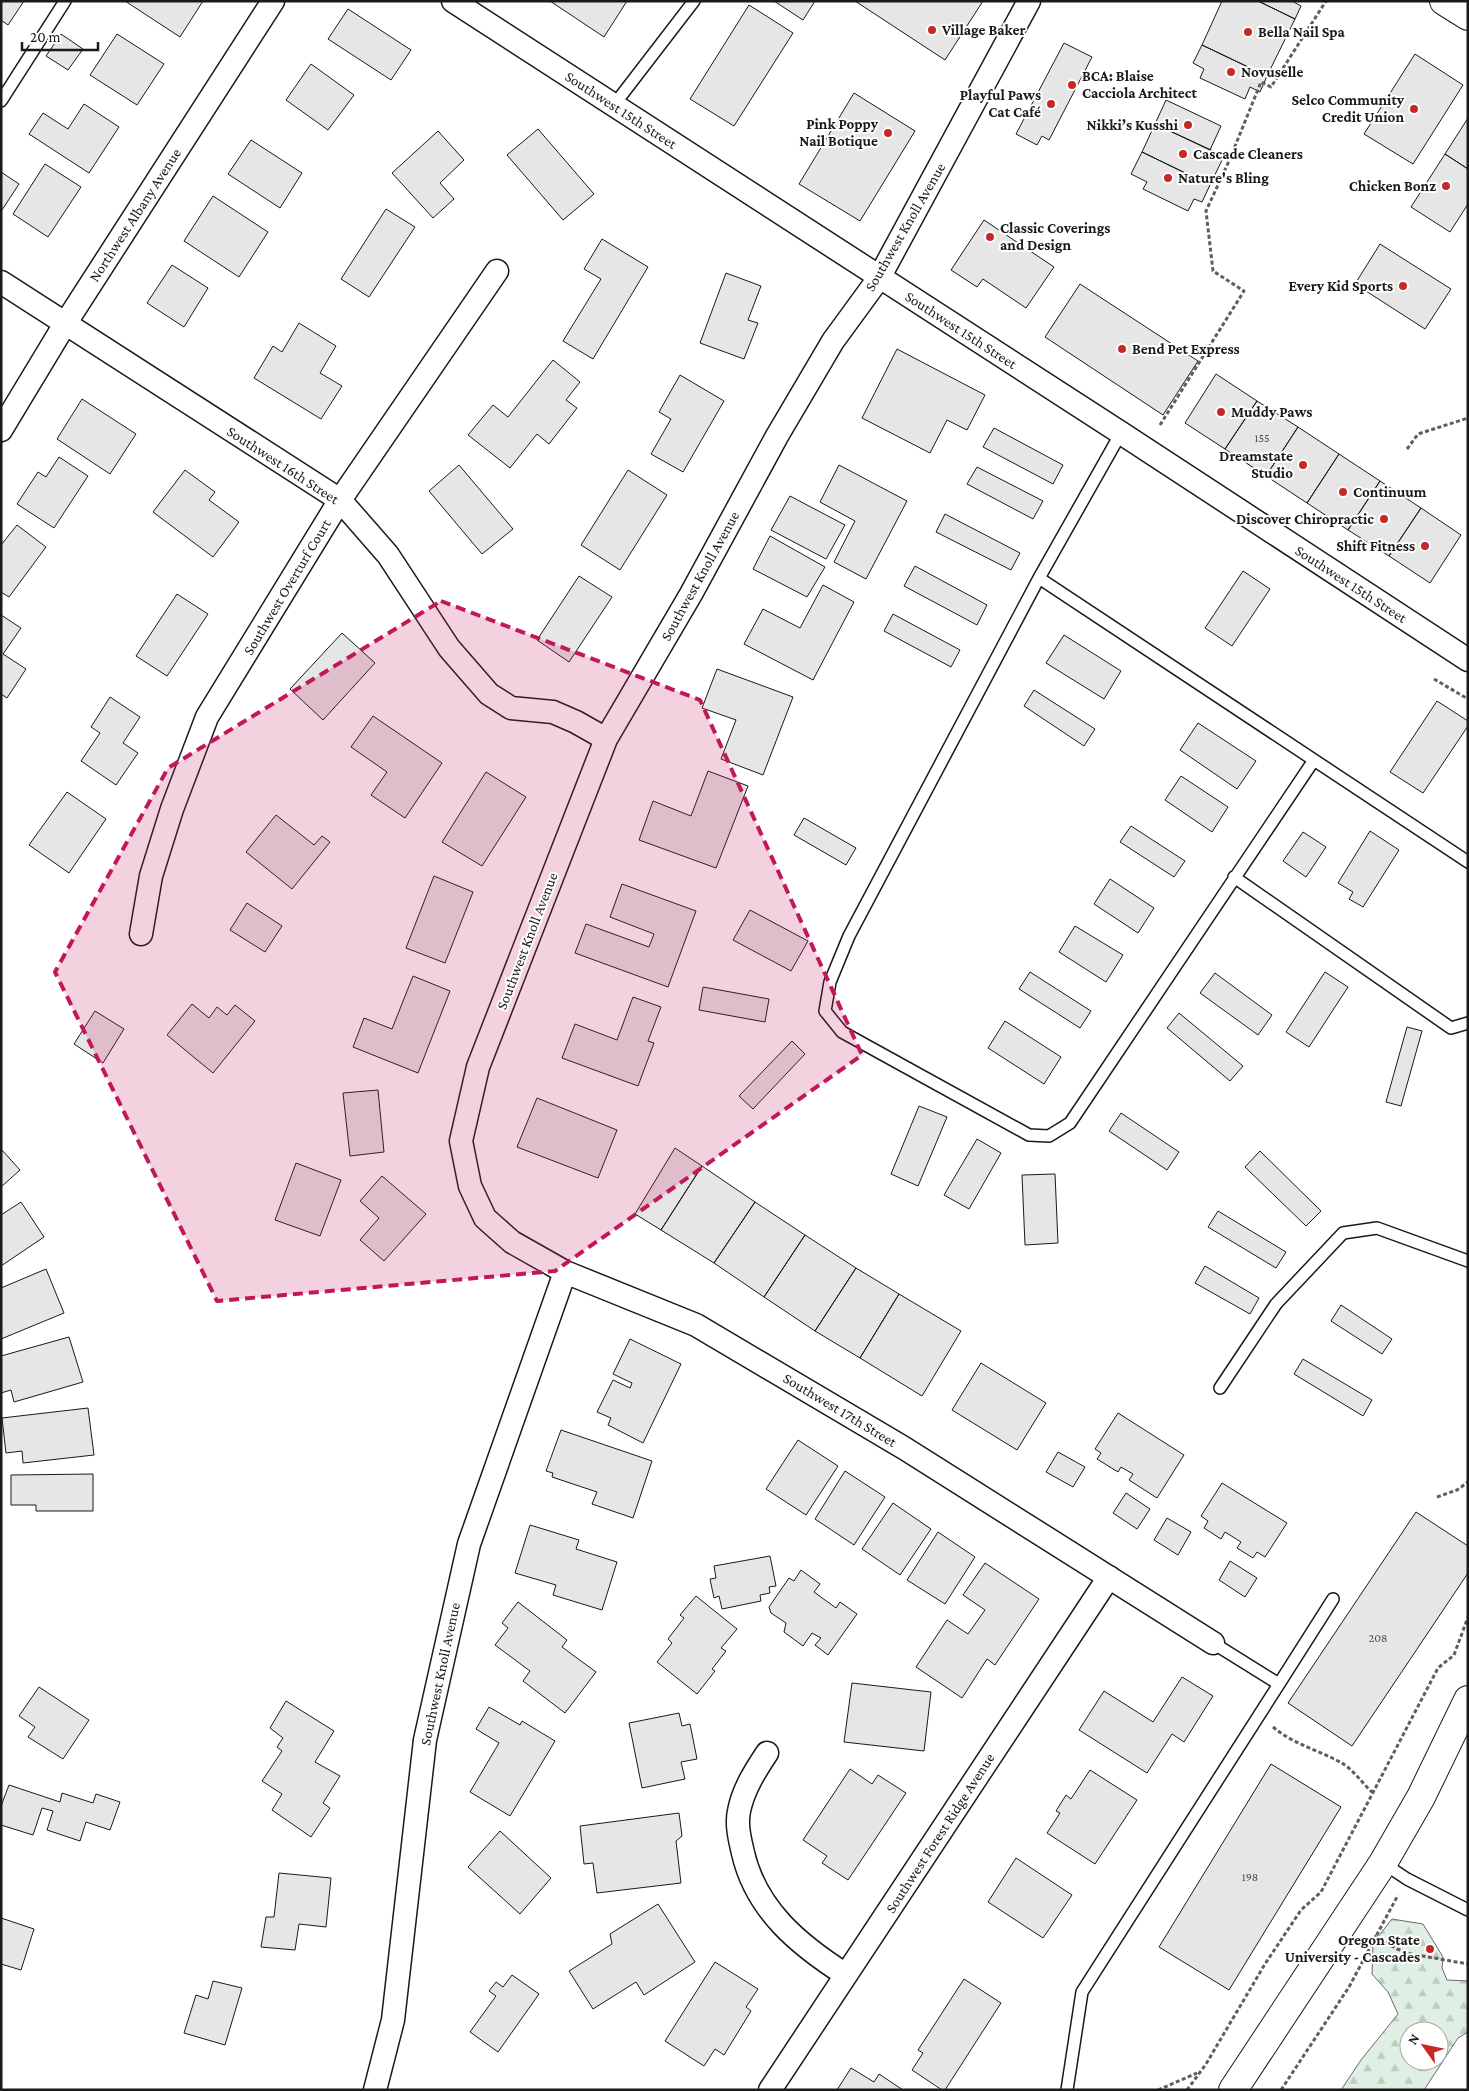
<svg xmlns="http://www.w3.org/2000/svg" width="1469" height="2091" font-family="'Crimson Pro',serif">
<style>
.forest{fill:url(#forest-firs);stroke:#6a6a6a;fill-rule:evenodd}
.building{fill:#e6e6e6;stroke:#1a1a1a}
.lines{fill:none;stroke-linecap:round;stroke-linejoin:round}
.lane-casing{stroke:#1a1a1a;stroke-width:14}
.street-casing{stroke:#1a1a1a;stroke-width:25}
.secondary-casing{stroke:#1a1a1a;stroke-width:30}
.path{stroke:#5f5f5f;stroke-width:3;stroke-dasharray:4 2.5;stroke-linecap:butt}
.lane{stroke:#fff;stroke-width:11}
.street{stroke:#fff;stroke-width:22}
.secondary{stroke:#fff;stroke-width:28}
.marked{fill:#c2185b;fill-opacity:0.2;stroke:#c2185b;stroke-width:4;stroke-dasharray:10 6;stroke-linejoin:round}
.poi-dot{fill:#c62828;stroke:#fff;stroke-width:2}
.labels{text-anchor:middle;dominant-baseline:central;stroke-width:4;stroke-linejoin:round;paint-order:stroke}
.number-label{font-size:12px;fill:#4d4d4d}
.poi-label{font-size:15px;font-weight:bold;fill:#1a1a1a;stroke:#fff;text-anchor:start}
.street-label{font-size:15px;fill:#1a1a1a;stroke:#fff}
</style>
<defs>
<pattern id="forest-firs" width="22" height="20" patternUnits="userSpaceOnUse" patternTransform="scale(1.25)"><rect width="22" height="20" fill="#e0efe3"/><path d="M5 1l3.5 6h-7zM16 11l3.5 6h-7z" fill="#c0ccc2"/></pattern>
</defs>
<rect width="100%" height="100%" fill="#fff"/>
<path class="forest" d="M1392 1919 1423 1924 1443 1957 1442 1968 1447 1980 1468 1981V2032L1458 2038 1424 2090H1341L1361 2060 1398 2014 1388 1992 1372 1974 1373 1943ZM1409 2031H1439V2061H1409Z"/>
<path class="building" d="M1 1H24L8 25 1 20Z
M125 1H203L180 37Z
M550 1H627L604 37Z
M774 1H815L803 20Z
M855 1H983L945 60Z
M1222 1H1258L1295 19 1267 76 1202 45Z
M1258 1H1292L1301 6 1295 19Z
M749 5 793 33 734 126 690 99Z
M348 9 411 50 391 80 328 39Z
M61 34 83 49 68 70 46 56Z
M117 34 164 64 137 105 90 75Z
M1064 43 1092 57 1049 140 1042 136 1037 145 1016 134Z
M1202 45 1267 76 1260 92 1250 87 1245 99 1200 78 1204 69 1193 63Z
M1415 54 1463 85 1413 164 1364 134Z
M311 64 354 95 328 130 286 100Z
M854 93 915 131 860 221 799 184Z
M1166 100 1221 126 1210 150 1155 124Z
M84 104 119 127 89 173 29 134 43 113 68 129Z
M1468 118V169L1445 154Z
M1155 124 1224 156 1210 185 1142 152Z
M538 129 594 194 563 220 507 155Z
M438 131 464 160 440 183 454 199 433 218 392 173Z
M251 140 302 173 280 208 228 174Z
M1142 152 1210 185 1202 202 1194 199 1188 211 1143 189 1147 182 1131 174Z
M1445 154 1468 169V204L1450 232 1411 207Z
M45 164 81 187 48 237 13 214Z
M1 172 19 184 2 210 1 209Z
M213 196 268 232 239 277 184 241Z
M386 209 415 227 369 297 341 279Z
M984 220 1054 267 1026 308 983 279 977 287 951 270Z
M602 239 648 267 593 359 563 341 601 279 584 269Z
M1380 244 1451 289 1425 329 1355 284Z
M172 265 208 288 184 327 147 303Z
M726 273 761 286 748 320 758 323 744 359 700 343Z
M1080 284 1198 361 1163 415 1045 337Z
M299 323 336 346 320 373 342 386 321 419 254 378 273 346 282 352Z
M897 349 985 395 967 430 947 420 930 453 862 418Z
M553 360 580 382 566 400 577 408 549 444 537 434 510 468 468 435 493 405 508 417Z
M1216 374 1257 401 1225 449 1185 423Z
M680 375 724 401 683 472 651 454 671 419 659 412Z
M82 399 136 434 110 474 57 439Z
M1257 401 1298 427 1266 476 1225 449Z
M1298 427 1339 454 1307 503 1266 476Z
M994 428 1063 465 1053 484 983 447Z
M1339 454 1380 481 1348 530 1307 503Z
M59 457 88 476 54 528 17 504 38 472 46 477Z
M459 465 513 529 482 554 429 491Z
M839 465 907 501 866 579 834 562 855 521 820 502Z
M977 467 1043 501 1033 519 967 484Z
M185 470 215 492 209 500 239 522 213 557 153 512Z
M628 470 667 495 620 570 581 545Z
M1380 481 1421 508 1389 556 1348 530Z
M790 496 845 525 826 559 771 530Z
M1421 508 1461 535 1430 583 1389 556Z
M945 514 1020 553 1011 570 936 532Z
M17 525 46 547 9 597 1 592V545Z
M770 536 825 567 807 597 753 569Z
M915 566 987 605 977 625 904 586Z
M1243 571 1270 589 1232 646 1205 628Z
M579 576 612 597 569 662 537 640Z
M823 585 854 602 813 680 744 644 763 609 800 628Z
M177 594 208 614 167 676 136 656Z
M893 614 960 650 951 667 884 631Z
M1 615 21 628 3 654 26 669 7 698 1 694Z
M342 633 375 663 323 720 290 689Z
M1064 635 1121 671 1104 699 1046 663Z
M717 669 793 697 763 775 721 759 736 720 702 708Z
M1034 690 1095 729 1084 746 1024 706Z
M110 697 140 717 123 743 138 753 116 785 81 761 100 733 91 727Z
M1437 701 1468 721V726L1423 793 1390 772Z
M373 716 442 763 405 818 371 795 387 772 351 747Z
M1198 723 1256 761 1237 789 1180 750Z
M708 771 748 786 716 868 639 840 653 801 691 816Z
M486 772 526 797 482 866 442 842Z
M1181 776 1228 807 1212 832 1165 800Z
M67 792 106 819 69 873 29 845Z
M276 815 314 845 322 836 330 842 292 889 246 852Z
M804 818 856 848 846 865 794 835Z
M1131 826 1185 861 1174 877 1120 842Z
M1370 831 1399 850 1363 907 1349 899 1353 892 1338 883Z
M1303 832 1326 847 1306 877 1283 861Z
M434 876 473 892 445 963 406 948Z
M1110 879 1154 908 1138 933 1094 904Z
M622 884 696 911 668 987 575 953 586 924 649 947 654 934 610 917Z
M247 903 282 926 265 952 230 930Z
M750 910 808 941 791 971 733 940Z
M1075 926 1123 955 1106 982 1059 952Z
M1030 972 1091 1011 1080 1028 1019 989Z
M1325 972 1348 987 1309 1047 1286 1032Z
M1215 973 1272 1015 1258 1035 1200 993Z
M413 976 450 991 418 1073 353 1047 364 1018 392 1029Z
M703 987 769 999 765 1022 699 1010Z
M633 997 661 1007 648 1041 654 1043 638 1086 562 1058 575 1024 617 1040Z
M192 1004 209 1018 217 1007 227 1015 235 1005 255 1021 213 1073 167 1035Z
M95 1011 124 1029 103 1063 74 1044Z
M1179 1013 1243 1066 1230 1081 1167 1028Z
M1005 1021 1061 1057 1044 1084 988 1048Z
M1407 1027 1422 1031 1401 1106 1386 1102Z
M792 1041 805 1054 753 1109 739 1096Z
M378 1090 384 1152 350 1156 343 1093Z
M537 1098 617 1130 598 1178 517 1147Z
M919 1106 947 1117 918 1186 891 1174Z
M1121 1113 1179 1152 1167 1170 1109 1131Z
M977 1139 1001 1153 969 1209 944 1195Z
M675 1148 702 1166 661 1230 635 1214Z
M1 1149 20 1170 1 1187Z
M1260 1151 1321 1211 1306 1226 1245 1167Z
M296 1163 341 1180 320 1236 275 1220Z
M702 1166 755 1202 714 1263 661 1230Z
M1055 1174 1058 1243 1025 1245 1022 1175Z
M382 1176 426 1214 384 1261 360 1240 379 1218 360 1201Z
M21 1202 44 1237 1 1266V1215Z
M755 1202 805 1235 764 1297 714 1263Z
M1218 1211 1286 1252 1276 1268 1208 1227Z
M805 1235 856 1268 815 1331 764 1297Z
M1205 1266 1259 1298 1250 1314 1195 1283Z
M856 1268 899 1294 860 1358 815 1331Z
M46 1269 64 1313 1 1339V1288Z
M899 1294 961 1331 922 1396 860 1358Z
M1341 1305 1392 1339 1382 1354 1331 1321Z
M69 1337 83 1382 14 1402 11 1390 1 1393V1356Z
M630 1339 681 1364 643 1443 608 1425 611 1418 597 1412 613 1380 630 1388 632 1383 613 1374Z
M1303 1359 1372 1400 1363 1416 1294 1374Z
M981 1363 1046 1403 1017 1450 952 1410Z
M88 1408 94 1455 23 1463 22 1451 6 1453 2 1418Z
M1118 1413 1184 1455 1157 1498 1129 1480 1133 1474 1121 1467 1118 1472 1097 1459 1101 1453 1095 1449Z
M561 1430 652 1461 633 1518 592 1504 597 1492 552 1477 553 1473 546 1471Z
M798 1440 838 1466 806 1515 766 1489Z
M1058 1452 1085 1467 1073 1487 1046 1472Z
M845 1471 885 1497 854 1545 815 1519Z
M93 1474V1511H36V1505H11V1475Z
M1222 1483 1287 1523 1265 1557 1257 1552 1253 1558 1237 1548 1241 1542 1225 1532 1221 1539 1204 1528 1208 1521 1201 1516Z
M1126 1493 1150 1509 1137 1529 1113 1513Z
M893 1503 931 1529 900 1575 862 1549Z
M1416 1512 1468 1546V1573L1352 1746 1288 1703Z
M1167 1518 1191 1532 1178 1555 1154 1540Z
M530 1525 579 1540 576 1549 617 1562 602 1610 553 1595 556 1585 515 1573Z
M938 1532 975 1557 945 1604 907 1580Z
M770 1556 776 1586 769 1587 770 1593 760 1595 761 1601 722 1609 719 1596 714 1598 710 1579 716 1578 714 1566Z
M1230 1561 1257 1578 1245 1597 1219 1580Z
M985 1563 1039 1599 995 1665 987 1659 962 1698 916 1667 947 1620 968 1634 985 1610 963 1595Z
M801 1570 820 1584 814 1592 836 1608 840 1602 857 1614 828 1655 815 1645 821 1638 812 1633 803 1646 784 1632 786 1623 771 1613 769 1607 789 1578 794 1581Z
M696 1596 737 1629 721 1648 726 1651 712 1669 715 1671 697 1694 657 1662 672 1643 668 1639 684 1618 680 1615Z
M518 1602 567 1640 562 1647 596 1672 565 1713 523 1681 530 1671 495 1645 508 1628 502 1623Z
M1182 1677 1213 1696 1184 1742 1172 1734 1147 1773 1079 1730 1104 1691 1153 1722Z
M852 1683 931 1692 924 1751 844 1742Z
M39 1687 89 1720 63 1759 28 1737 35 1727 19 1716Z
M286 1701 334 1731 315 1762 340 1776 323 1803 330 1808 311 1837 272 1810 282 1794 262 1781 282 1751 277 1747 283 1738 270 1728Z
M489 1707 520 1725 522 1721 555 1741 510 1816 470 1792 499 1743 476 1729Z
M679 1713 682 1726 690 1724 697 1759 681 1762 685 1779 642 1788 629 1723Z
M1271 1764 1341 1807 1229 1990 1159 1947Z
M850 1769 872 1784 878 1775 906 1793 848 1880 822 1863 827 1856 803 1840Z
M1090 1770 1137 1800 1095 1864 1047 1833 1060 1813 1056 1811 1066 1795 1071 1799Z
M9 1785 60 1802 62 1793 93 1803 96 1794 120 1802 110 1830 86 1822 80 1841 47 1830 53 1811 42 1808 33 1835 1 1825V1806Z
M679 1813 682 1836 676 1841 681 1883 597 1893 593 1863 584 1864 580 1826Z
M500 1831 551 1878 520 1914 468 1867Z
M1016 1858 1072 1895 1043 1938 988 1902Z
M279 1873 331 1878 326 1927 299 1924 295 1950 261 1947 266 1917H274Z
M658 1904 695 1962 644 1995 636 1982 593 2009 569 1971 612 1944 610 1934Z
M1 1918 34 1929 21 1970 1 1964Z
M715 1962 758 1989 746 2007 751 2011 724 2055 715 2049 704 2066 665 2041Z
M512 1975 539 1994 498 2052 470 2032 496 1996 489 1991 496 1982 503 1987Z
M964 1979 1001 2003 945 2090H942L912 2070 923 2053 918 2050Z
M213 1981 242 1988 225 2045 184 2033 196 1995 208 1999Z
M851 2068 874 2082 879 2074 903 2090H837Z"/>
<g class="lines">
<g class="lane-casing">
<path id="lane" d="M1 101 65 1
M614 105 694 1
M1121 433 1039 578 849 936 830 982 825 1011 842 1032 1029 1135 1049 1136 1070 1123 1314 760
M1039 578 1468 862
M1234 877 1451 1028 1468 1023
M1220 1388 1276 1304 1343 1233 1377 1228 1468 1261
M1213 1643 1279 1684 1333 1599
M1383 1863 1407 1879 1468 1910
M1067 2090 1082 1992 1279 1684"/>
</g>
<g class="street-casing">
<path id="street" d="M453 1 1121 433 1468 660
M1029 1 879 278 833 341 777 436 691 594 606 739 478 1067 461 1141 470 1186 485 1218 512 1242 565 1272 696 1325 904 1448 1213 1643
M1 282 340 500 388 555 449 648 489 694 511 708 553 712 576 722 606 739
M1 430 65 324 273 1
M141 934 151 876 172 809 207 717 340 500 497 271
M767 1753C755 1771 743 1790 739 1811 736 1825 740 1840 743 1853 756 1910 799 1945 846 1975
M375 2090 393 2020 425 1740 469 1544 565 1272
M770 2090 1109 1577"/>
</g>
<g class="secondary-casing">
<path id="secondary" d="M1444 1 1468 16
M1233 2090 1383 1863 1421 1797 1468 1700"/>
</g>
<path class="path" d="M1160 425 1244 291 1213 271 1206 211 1229 161 1261 82 1271 87 1326 1
M1407 449 1418 434 1468 418
M1434 679 1468 699
M1437 1497 1457 1490 1468 1482
M1273 1727C1293 1744 1318 1750 1340 1762 1352 1768 1362 1783 1372 1792
M1374 1936 1397 1949 1411 1954 1468 1964
M1158 2090 1197 2073
M1187 2090 1206 2064 1265 1964 1301 1910 1321 1892 1438 1668 1454 1655 1468 1617
M1281 2090 1349 1987 1398 1895"/>
<use href="#lane" class="lane"/>
<use href="#street" class="street"/>
<use href="#secondary" class="secondary"/>
</g>
<path class="marked" d="M441 601 700 700 862 1055 555 1271 217 1301 55 972 168 768Z"/>
<g class="poi-dot">
<circle cx="932" cy="30" r="5"/>
<circle cx="1248" cy="32" r="5"/>
<circle cx="1231" cy="72" r="5"/>
<circle cx="1072" cy="85" r="5"/>
<circle cx="1051" cy="104" r="5"/>
<circle cx="1414" cy="109" r="5"/>
<circle cx="1188" cy="125" r="5"/>
<circle cx="888" cy="133" r="5"/>
<circle cx="1183" cy="154" r="5"/>
<circle cx="1168" cy="178" r="5"/>
<circle cx="1446" cy="186" r="5"/>
<circle cx="990" cy="237" r="5"/>
<circle cx="1403" cy="286" r="5"/>
<circle cx="1122" cy="349" r="5"/>
<circle cx="1221" cy="412" r="5"/>
<circle cx="1303" cy="465" r="5"/>
<circle cx="1343" cy="492" r="5"/>
<circle cx="1384" cy="519" r="5"/>
<circle cx="1425" cy="546" r="5"/>
<circle cx="1430" cy="1949" r="5"/>
</g>
<g class="labels">
<g class="number-label">
<text x="1262" y="438">155</text>
<text x="1378" y="1638">208</text>
<text x="1250" y="1877">198</text>
</g>
<g class="poi-label">
<text x="942" y="30">Village Baker</text>
<text x="1258" y="32">Bella Nail Spa</text>
<text x="1241" y="72">Novuselle</text>
<text x="1082" y="76">BCA: Blaise<tspan x="1082" dy="17">Cacciola Architect</tspan></text>
<text x="1041" y="95" text-anchor="end">Playful Paws<tspan x="1041" dy="17">Cat Café</tspan></text>
<text x="1404" y="100" text-anchor="end">Selco Community<tspan x="1404" dy="17">Credit Union</tspan></text>
<text x="878" y="124" text-anchor="end">Pink Poppy<tspan x="878" dy="17">Nail Botique</tspan></text>
<text x="1178" y="125" text-anchor="end">Nikki’s Kusshi</text>
<text x="1193" y="154">Cascade Cleaners</text>
<text x="1178" y="178">Nature's Bling</text>
<text x="1436" y="186" text-anchor="end">Chicken Bonz</text>
<text x="1000" y="228">Classic Coverings<tspan x="1000" dy="17">and Design</tspan></text>
<text x="1393" y="286" text-anchor="end">Every Kid Sports</text>
<text x="1132" y="349">Bend Pet Express</text>
<text x="1231" y="412">Muddy Paws</text>
<text x="1293" y="456" text-anchor="end">Dreamstate<tspan x="1293" dy="17">Studio</tspan></text>
<text x="1353" y="492">Continuum</text>
<text x="1374" y="519" text-anchor="end">Discover Chiropractic</text>
<text x="1415" y="546" text-anchor="end">Shift Fitness</text>
<text x="1420" y="1940" text-anchor="end">Oregon State<tspan x="1420" dy="17">University - Cascades</tspan></text>
</g>
<g class="street-label">
<text transform="translate(621 110) rotate(33)">Southwest 15th Street</text>
<text transform="translate(135 215) rotate(-57)">Northwest Albany Avenue</text>
<text transform="translate(905 227) rotate(-60)">Southwest Knoll Avenue</text>
<text transform="translate(961 330) rotate(33)">Southwest 15th Street</text>
<text transform="translate(283 465) rotate(33)">Southwest 16th Street</text>
<text transform="translate(700 576) rotate(-61)">Southwest Knoll Avenue</text>
<text transform="translate(1351 584) rotate(33)">Southwest 15th Street</text>
<text transform="translate(287 587) rotate(-59)">Southwest Overturf Court</text>
<text transform="translate(527 941) rotate(-69)">Southwest Knoll Avenue</text>
<text transform="translate(840 1410) rotate(31)">Southwest 17th Street</text>
<text transform="translate(440 1674) rotate(-78)">Southwest Knoll Avenue</text>
<text transform="translate(940 1833) rotate(-57)">Southwest Forest Ridge Avenue</text>
</g>
</g>
<rect width="1469" height="2091" fill="none" stroke="#1a1a1a" stroke-width="5"/>
<g transform="translate(1424 2046) rotate(303)"><circle r="24" fill="#ffffff" stroke="#a3a3a3"/>
<path d="M0-4L9 19L0 12L-9 19Z" fill="#c62828"/>
<text y="-8" font-size="14" font-weight="bold" text-anchor="middle" fill="#1a1a1a">N</text>
</g>
<path d="M22 42v8h76v-8" fill="none" stroke="#1a1a1a" stroke-width="2.5"/>
<text x="30" y="42" font-size="15" fill="#1a1a1a" stroke="#ffffff" stroke-width="4" paint-order="stroke">20 m</text>
</svg>
